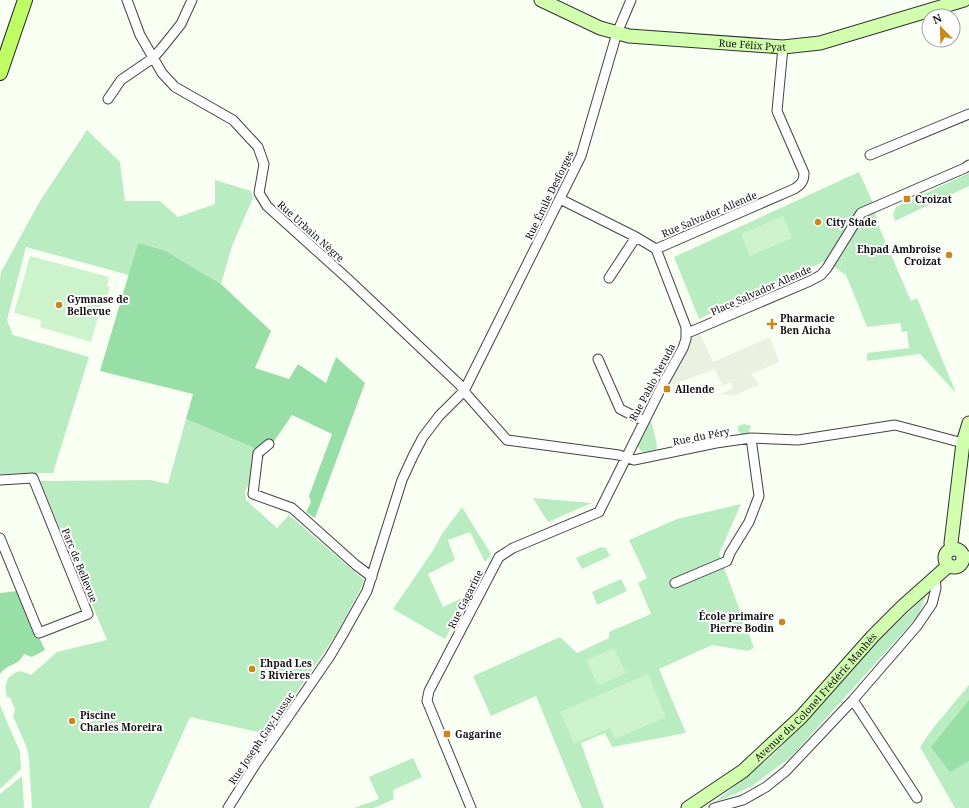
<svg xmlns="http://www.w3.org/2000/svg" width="969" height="808" font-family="'Noto Serif',serif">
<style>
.green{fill:#baecc1}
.forest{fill:#98dea7}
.pitch{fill:#ccf3cc}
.plaza{fill:#eaf1e0}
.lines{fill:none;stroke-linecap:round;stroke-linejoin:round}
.street-casing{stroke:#434343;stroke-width:11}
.secondary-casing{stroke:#323232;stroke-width:15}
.primary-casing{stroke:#212121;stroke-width:16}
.street{stroke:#fff;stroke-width:9}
.secondary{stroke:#d2ffae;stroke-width:13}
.primary{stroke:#befe64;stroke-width:14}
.poi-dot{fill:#c88720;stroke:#fff;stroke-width:1.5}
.labels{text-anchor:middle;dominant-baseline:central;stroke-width:4;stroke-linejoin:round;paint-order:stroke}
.street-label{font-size:10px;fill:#101010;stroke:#fff}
.poi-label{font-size:10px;font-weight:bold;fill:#101010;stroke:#fff;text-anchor:start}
</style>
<rect width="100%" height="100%" fill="#f9fff3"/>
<path class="green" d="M87 130 120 162 125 201H160L178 217 215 204V180L251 191 253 198 232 246 221 284 164 250 138 243 129 275 26 247 7 320 13 335 89 357 53 473 0 474V279L1 272 40 201Z
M859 172 873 203 879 227 911 301 917 298 956 393 920 354 867 361V353L909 348 907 331 902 332 900 323 867 327 846 275 825 261 699 319 674 257Z
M969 173V186L895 221 893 214 896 207Z
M186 419 266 453 245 491 246 500 277 528 289 515 364 580 360 590 337 633 268 734 190 717 149 808H32L29 758 27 748 13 716 15 709 10 698 7 697C3 684 7 674 21 671L31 675 57 652 107 640 40 481 151 480 168 484Z
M651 420 657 445 656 450 643 452 640 450 638 446Z
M744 424 751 426 748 434H741L738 431V426Z
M533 498 592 503 580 508 548 522Z
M741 504 719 554 754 648 748 651 712 645 659 669 686 733 612 747 605 733 581 743 604 808H582L536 696 491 716 473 676 560 637 577 653 609 638V632L651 614 638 583 647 578 629 540 677 519Z
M462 507 491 554 485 562 470 532 448 540 455 560 428 574 443 607 470 594 445 639 393 609 432 552 442 534Z
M601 547 606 548 610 556 582 569 576 558Z
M621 579 627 591 597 605 592 592Z
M926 596 918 616 791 757 752 786 735 794 715 802 773 755 880 639Z
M969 685V808H955L920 747 933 728Z
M0 705 20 752 21 769 0 789Z
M413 758 422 777 393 790 394 799 374 808H354L379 799 369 777Z
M22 776 24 808H0V794Z"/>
<path class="forest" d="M138 243 164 250 221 284 271 331 255 368 289 379 298 364 326 383 336 357 365 383 315 518 306 512 311 502 309 496 332 434 292 415 266 453 186 419 193 394 100 371Z
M17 591 45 650 32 657 24 654C17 667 8 663 0 674V593Z
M969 700V761L950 772 931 747Z"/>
<path class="pitch" d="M783 216 792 238 750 256 741 234Z
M30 256 109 277 107 286 110 287 107 298 104 297 91 342 40 327 41 320 14 313Z
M614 648 626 673 598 686 586 660Z
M648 674 666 717 615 739 610 728 574 744 560 712Z"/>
<path class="plaza" d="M699 331 713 362 770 337 779 362 751 374 759 385 733 396 721 394 733 388 731 382 723 386 715 369 664 388 689 340Z"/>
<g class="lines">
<g class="street-casing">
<path id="street" d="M127 0 140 35 162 73 175 87 233 120 258 147 264 164 259 193 267 206 348 279 460 385 468 396 507 440 619 455 634 460 716 443 751 438 798 440 895 425 963 443
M108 99 121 80 153 58 161 49 181 24 192 0
M870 155 969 114
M560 199 636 237 656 249
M656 249 794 189C801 185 804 181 804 173L777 111 783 47
M609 278 636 237
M686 333 690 332 810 281 821 275 827 268 861 213 965 168 969 165
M598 359 620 409 644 421
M269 444 258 453 253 494 292 508 356 565 372 577
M0 480 33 478 88 614 39 633 0 538
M963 557 969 556
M675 583 727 561 730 553 749 522 759 496 751 438
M853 700 917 798
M228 808 255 765 330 656 343 634 367 591 402 480 413 456 423 437 439 416 464 391 581 156 617 33 631 0
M471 808 427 701 429 691 499 557 513 548 599 512 663 384 683 348 686 339V327L656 249
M714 808 743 800 766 787 786 771 853 700 917 626 932 604 936 588 935 578"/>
</g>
<g class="secondary-casing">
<g id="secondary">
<path id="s1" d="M541 0 600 28 629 36 783 47 820 43 964 0"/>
<circle cx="954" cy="558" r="9"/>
<path d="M952 549 951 543 963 443 969 423"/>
<path id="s2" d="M688 808 743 771 801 717 873 636 902 607 948 566"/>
</g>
</g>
<g class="primary-casing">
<path id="primary" d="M0 73 25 0"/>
</g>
<use href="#street" class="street"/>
<use href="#secondary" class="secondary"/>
<use href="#primary" class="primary"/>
</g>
<g class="poi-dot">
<rect x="903" y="195" width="8" height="8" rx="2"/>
<circle cx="818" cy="222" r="4"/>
<circle cx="949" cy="255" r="4"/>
<circle cx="59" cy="305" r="4"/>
<path d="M770 318h4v4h4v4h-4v4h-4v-4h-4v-4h4z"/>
<rect x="663" y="385" width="8" height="8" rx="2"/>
<circle cx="782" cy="622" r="4"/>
<circle cx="252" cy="669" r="4"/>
<circle cx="72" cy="721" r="4"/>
<rect x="443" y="730" width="8" height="8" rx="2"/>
</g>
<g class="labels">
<g class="street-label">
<text stroke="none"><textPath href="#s1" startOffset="219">Rue Félix Pyat</textPath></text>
<text transform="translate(549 195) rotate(-64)">Rue Émile Desforges</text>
<text transform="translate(709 214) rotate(-23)">Rue Salvador Allende</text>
<text transform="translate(311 231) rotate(42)">Rue Urbain Nègre</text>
<text transform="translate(761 290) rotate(-24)">Place Salvador Allende</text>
<text transform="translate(652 382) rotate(-62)">Rue Pablo Neruda</text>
<text transform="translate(701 436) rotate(-11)">Rue du Péry</text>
<text transform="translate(80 565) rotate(68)">Parc de Bellevue</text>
<text transform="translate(465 599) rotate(-63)">Rue Gagarine</text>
<text stroke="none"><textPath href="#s2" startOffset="170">Avenue du Colonel Frédéric Manhès</textPath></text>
<text transform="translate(261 738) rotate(-56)">Rue Joseph Gay-Lussac</text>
</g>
<g class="poi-label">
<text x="915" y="199">Croizat</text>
<text x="826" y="222">City Stade</text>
<text x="941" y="249" text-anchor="end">Ehpad Ambroise<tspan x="941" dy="12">Croizat</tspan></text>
<text x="67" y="299">Gymnase de<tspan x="67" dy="12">Bellevue</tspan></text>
<text x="780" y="318">Pharmacie<tspan x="780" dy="12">Ben Aicha</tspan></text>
<text x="675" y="389">Allende</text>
<text x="774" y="616" text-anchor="end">École primaire<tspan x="774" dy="12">Pierre Bodin</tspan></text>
<text x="260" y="663">Ehpad Les<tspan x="260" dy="12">5 Rivières</tspan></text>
<text x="80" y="715">Piscine<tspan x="80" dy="12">Charles Moreira</tspan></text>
<text x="455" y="734">Gagarine</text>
</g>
</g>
<g transform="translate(941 28) rotate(337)"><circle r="19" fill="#ffffff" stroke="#9f9f9f"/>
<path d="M0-3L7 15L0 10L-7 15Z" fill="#c88720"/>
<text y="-6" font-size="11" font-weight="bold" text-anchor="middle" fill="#101010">N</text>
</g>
</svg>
